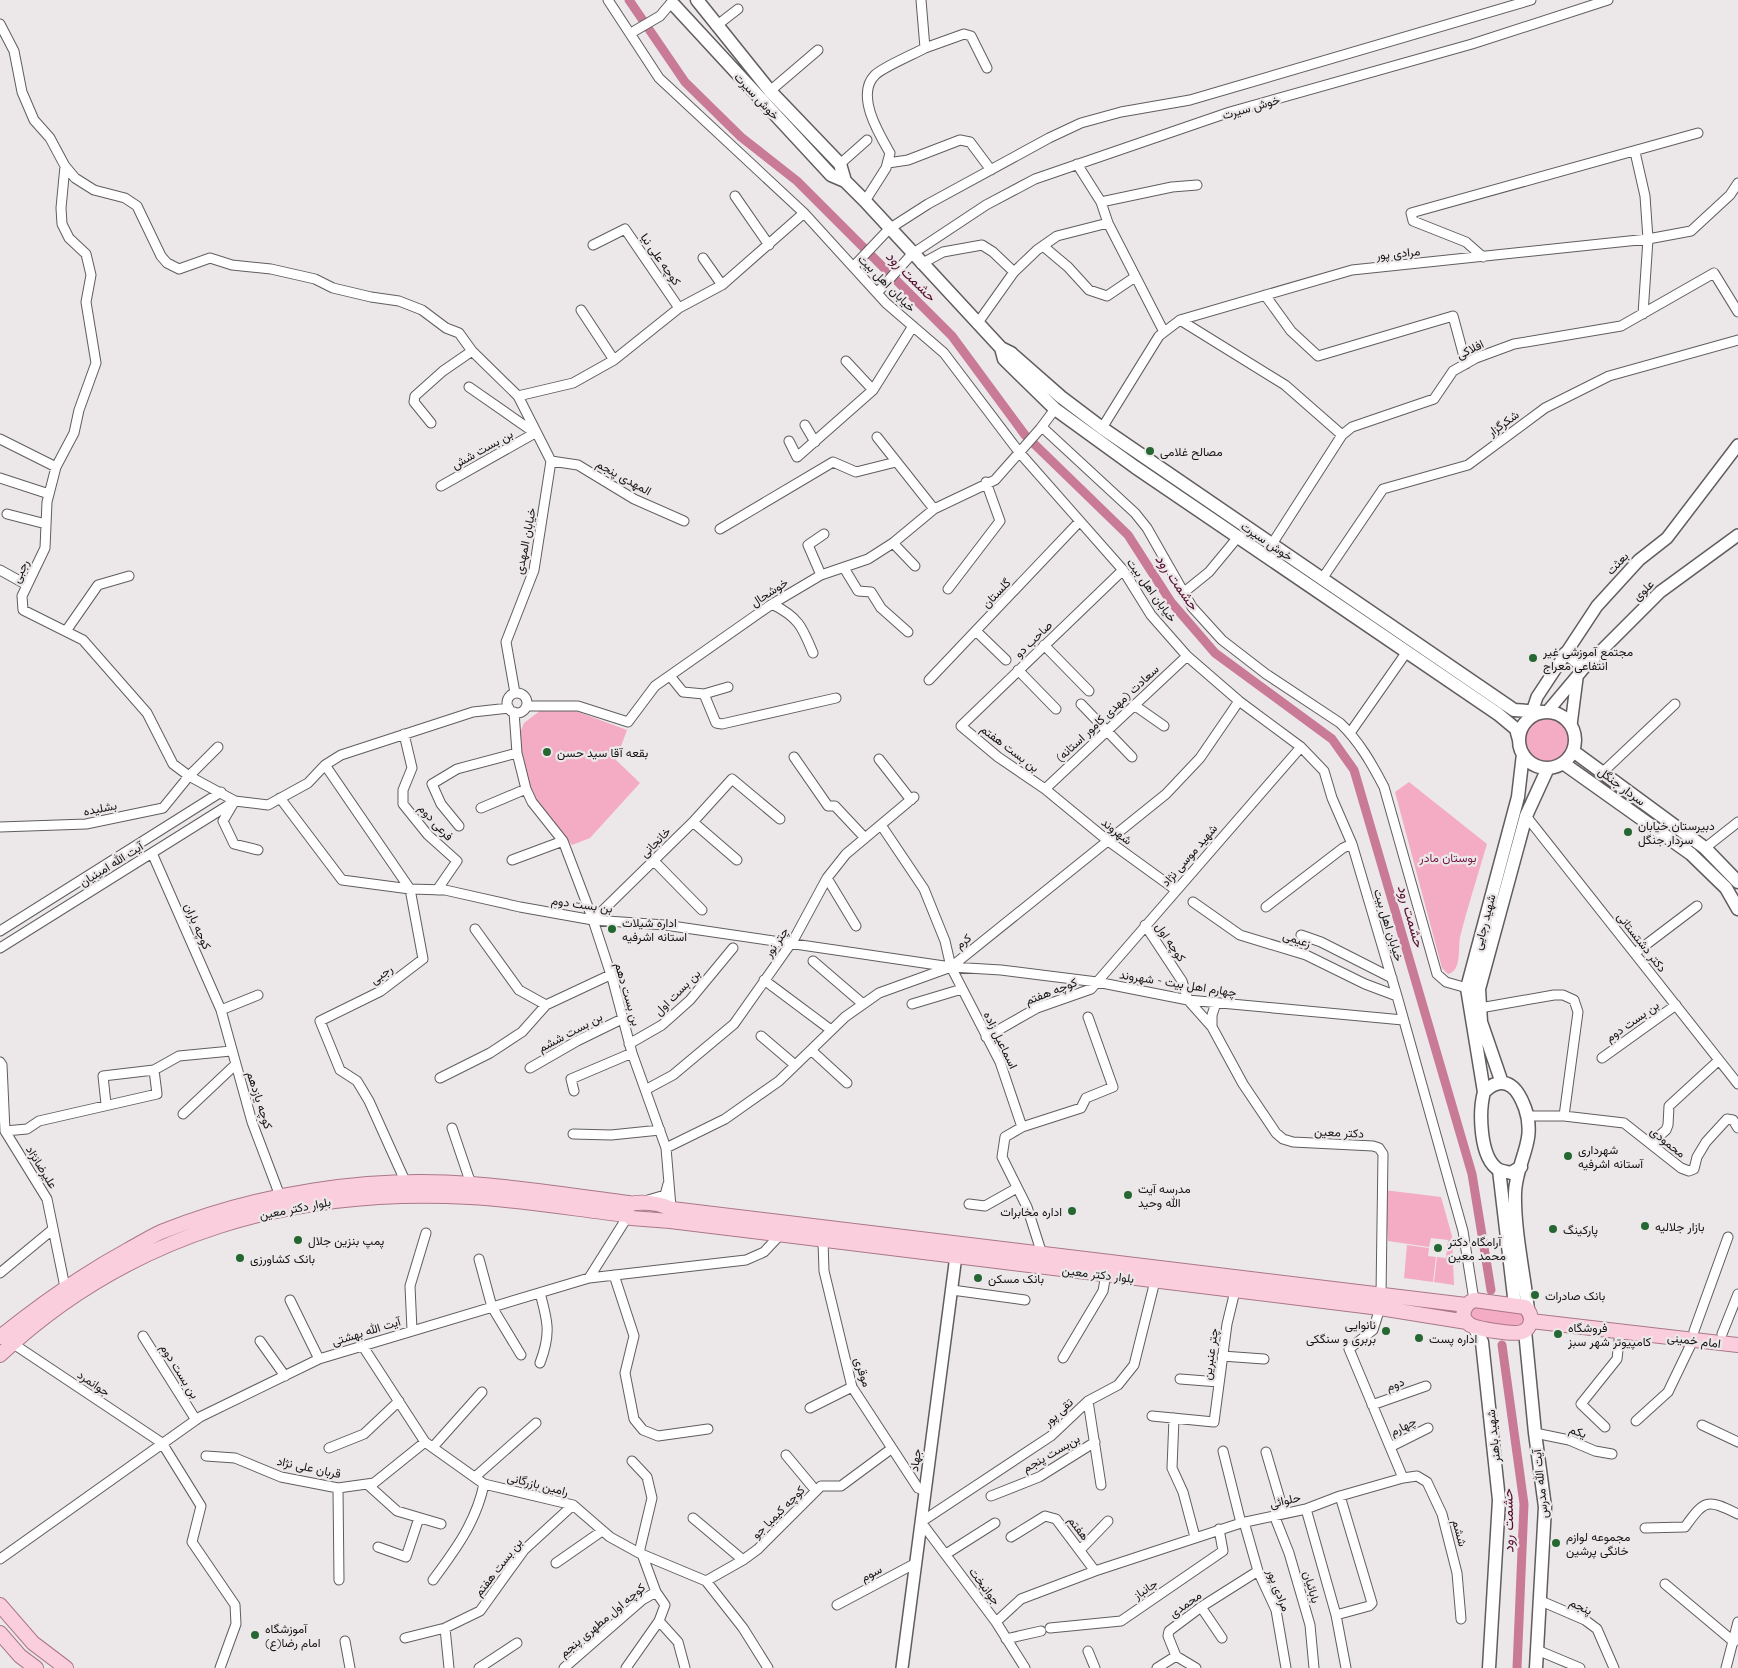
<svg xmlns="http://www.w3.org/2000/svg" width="1738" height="1668" font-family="Quicksand,Vazirmatn,sans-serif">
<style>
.green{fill:#f4abc4}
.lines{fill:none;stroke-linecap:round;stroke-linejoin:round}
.canal{stroke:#c97a96;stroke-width:9}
.minor-casing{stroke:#615d5e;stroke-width:11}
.tertiary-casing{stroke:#615d5e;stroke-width:14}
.secondary-casing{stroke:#615d5e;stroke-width:15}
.primary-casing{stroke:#a97788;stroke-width:16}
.minor{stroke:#fff;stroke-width:9}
.tertiary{stroke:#fff;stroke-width:11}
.secondary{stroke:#fff;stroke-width:12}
.primary{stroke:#fbcedd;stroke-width:14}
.poi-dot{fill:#256732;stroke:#ece8e9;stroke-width:2}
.labels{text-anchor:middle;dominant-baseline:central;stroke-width:4.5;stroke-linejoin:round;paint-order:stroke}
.street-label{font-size:12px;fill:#141313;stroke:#ece8e9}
.poi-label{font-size:12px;fill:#141313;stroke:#ece8e9;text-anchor:start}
.park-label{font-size:12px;fill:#761744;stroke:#ece8e9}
.water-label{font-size:14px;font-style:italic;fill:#540c2f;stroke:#ece8e9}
</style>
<rect width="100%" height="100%" fill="#ece8e9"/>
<path class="green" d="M541 710H573L627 730 616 760 640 783 590 838 572 845 537 801 525 779 518 737 524 723Z
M1524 739a23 23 0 1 1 46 0a23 23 0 1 1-46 0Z
M1409 782 1487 844C1478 875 1468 905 1460 937 1458 948 1462 971 1448 974L1442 968 1395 792Z
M1384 1190 1441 1197 1452 1236 1454 1285 1434 1282 1437 1257 1446 1258 1448 1240 1431 1238 1429 1247 1388 1241Z
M1407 1245 1429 1248 1428 1256 1436 1257 1433 1282 1404 1278Z
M1471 1306 1521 1310 1526 1315 1521 1328 1472 1321 1468 1312Z"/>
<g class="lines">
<path class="canal" d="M629 0 685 82 741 137 797 181 952 336 1025 435 1128 535 1171 602 1215 653 1332 739 1354 770 1472 1174 1491 1290
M1502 1345 1524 1504 1517 1668"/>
<g class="minor-casing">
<path id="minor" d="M608 0 659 78 804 213 886 303 944 353 1019 452 1123 570 1151 615 1187 656 1239 701 1301 747 1324 771 1332 798 1352 844 1397 996 1463 1231 1474 1300
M0 24 14 51 22 92 34 120 50 138 65 166 75 178 94 190 125 198 137 206 161 256 167 263 179 269 210 258 232 265 271 269 315 279 333 288 371 297 399 301 422 310 446 328 459 333 472 351 518 396 551 461 534 570 506 642 515 693
M716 26 738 9
M631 33 660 16 671 3
M925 48 964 34 971 36 987 68
M770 91 818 50
M1635 152 1645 196 1648 239 1643 314
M888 163 908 160 960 140 970 142 991 170
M840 164 867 140
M65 166 61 208 62 224 69 238 86 254 91 275 86 302 96 363 79 410 74 433 56 467 47 502 45 548 22 596 23 610 83 640 147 713 173 764 189 776 235 801 268 805 308 783 325 765 341 755 473 712 509 708
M735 196 769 245
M865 201 886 168 890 153C879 134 855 95 875 75 883 67 914 54 925 48L921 0
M1101 202 1172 187 1197 185
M1108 223 1164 332
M593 245 625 229 679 308
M1043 246 1068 267 1089 290 1107 296 1135 277
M1483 257 1466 242 1413 221 1411 213 1698 133
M703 258 722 285
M921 264 943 252 982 245 993 252 1014 272 977 324
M853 267 889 229 928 204 1049 138 1081 123 1121 112 1190 100 1531 0
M1014 272 1037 250 1057 236 1108 223 1101 202 1077 164
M877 293 912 254 986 205 1035 179 1230 112 1472 44 1608 0
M1265 295 1291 331 1318 356 1453 316 1466 364
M581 310 614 360
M1180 320 1285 385 1342 435
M846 361 873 390
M518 396 573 383 614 360 679 308 722 285 804 213
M431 423 414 402 415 396 443 371 472 351
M805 425 815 442
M1042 427 1135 513 1147 528 1192 607 1222 640 1266 674 1340 723C1359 741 1372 764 1384 787L1437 974 1446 982 1467 988
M1102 428 1159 336 1180 320 1352 270 1648 239 1691 231 1730 195 1738 183
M877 437 934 509
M0 439 56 467
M789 441 797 457 873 390 913 326
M551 461 578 465 634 499 684 521
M0 478 49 494
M441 486 535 433 469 387
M7 514 46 524
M720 529 833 462 856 472 896 462
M893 543 915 566
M1272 544 1342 435 1352 427 1434 399 1453 371 1476 358 1514 344 1621 326 1714 273 1738 312
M844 568 858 591 871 592 881 608 908 632
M0 570 27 585
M1123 570 961 726 998 757 1045 789 1107 840 1176 890
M821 575 808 545 824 534
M1322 579 1383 489 1468 465 1545 408 1609 376 1738 340
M948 589 1000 521 986 482
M1183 593 1209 572 1238 537
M772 604C798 617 802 626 813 653
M66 631 98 585 129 576
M976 631 1006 660
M1044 645 1089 691
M1018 670 1056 709
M670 676 683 692 704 694 716 723 722 724 836 698
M929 680 1080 521
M507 703a10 10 0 1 1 20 0a10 10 0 1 1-20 0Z
M704 694 728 687
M1081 704 1132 757
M1134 705 1164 726
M527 706H578L628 722 655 686 772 604 821 575 868 559 893 543 934 509 995 480 1040 429 1055 409
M514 712 517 753 526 789 532 802 563 841 593 920 613 981 632 1053 666 1148 671 1207
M1350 733 1406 653
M404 734 412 768 403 790V804L428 835 457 861 437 890
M794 757 828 806H835L865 838
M879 759 911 800
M325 765 410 889 423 959 381 991 320 1021 340 1070 357 1081 369 1101 406 1183
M1603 772 1675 704
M1045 789 1187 656
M280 798 342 880 410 889 445 890 520 907 593 920 665 925 951 967 1001 970 1097 982 1188 1000 1403 1020
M233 804 223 821 234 844 258 850
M481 808 526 789
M1526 816 1738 1084
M693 822 737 860
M881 825 924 889 945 941 951 967 1000 1062 1022 1127
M459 826 441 804 432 784 457 769 517 753
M0 827 86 824 163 808 189 776 218 747
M1705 848 1738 822
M152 853 221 1010 252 1122 280 1196
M512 860 563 841
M654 861 702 910
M827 878 856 926
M1193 902 1240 935 1306 955 1365 984 1397 996
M1266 907 1343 848 1352 844
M593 920 693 822 732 779 780 819
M1145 925 1182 981 1188 1000 1212 1027V1015L1216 1003
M475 929 519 990 546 1005
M0 931 221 792
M1301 935 1321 942 1392 978
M0 948 235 801
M1635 953 1697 906
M813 961 863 1004
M764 980 831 1030
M912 1004 962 989
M1480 1008 1554 995H1563L1574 1000 1578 1012 1564 1116
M221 1010 258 995
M1212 1027 1243 1084 1276 1133 1283 1139 1293 1142 1373 1146 1379 1148 1383 1154 1381 1295
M761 1036 795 1065
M986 1037 1037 1008 1091 989 1301 747
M629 1044 662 1025 690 1000 733 948
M811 1050 847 1083
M1602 1058 1676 1005
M0 1062 2 1065 5 1131 47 1199 65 1287
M530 1068 577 1041 622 1019
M154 1070 179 1056 231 1051
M440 1078 490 1053 522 1032 546 1005 610 975
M647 1089 673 1075 734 1024 794 939 827 878 846 854 914 797
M574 1091 571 1079 632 1053
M183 1114 235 1065
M1527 1116H1564L1624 1123 1681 1168 1689 1171 1694 1169 1697 1157 1706 1142 1727 1119 1733 1120 1738 1128
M452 1128 471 1184
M5 1131 27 1129 39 1121 157 1094 154 1070 103 1076 106 1104
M573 1134 611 1135 660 1130
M1651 1143 1666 1130 1668 1125 1669 1106 1718 1061
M666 1148 725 1119 779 1081 845 1017 879 993 951 967 1166 794 1200 758 1239 701
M648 1200 665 1195 668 1184
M969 1204 985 1206 1017 1188
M823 1241 824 1271 852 1387 918 1488 925 1491
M1042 1254 1027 1207 1002 1157 1005 1137 1022 1127 1081 1108 1086 1098 1113 1087 1088 1017
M479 1259 492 1307 521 1355
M0 1273 52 1230
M614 1275 634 1336 625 1373 634 1419 643 1430 658 1436 708 1429
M589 1278 628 1216
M952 1290 1025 1300
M540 1293C548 1322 551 1334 540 1363
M290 1300 319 1359
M412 1330 410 1286 426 1233
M1694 1331 1728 1237
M1722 1334 1738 1294
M143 1336 196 1420
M260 1341 285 1376
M12 1343 162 1443 201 1506 192 1542 235 1605 236 1624 220 1668
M362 1345 425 1442 484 1484 573 1505 610 1537 639 1553 706 1581 743 1628 768 1668
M1222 1356 1264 1359
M1063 1358 1103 1291 1106 1274
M1180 1379 1219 1382
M1088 1401 1101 1485
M1372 1405 1426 1386
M810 1408 852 1387
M1152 1416 1214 1422 1227 1324 1235 1291
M1174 1418 1172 1468 1183 1492 1195 1537
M1636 1421 1668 1392 1693 1340
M1702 1425 1738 1442
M1605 1427 1581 1404 1617 1359 1620 1331
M1535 1433 1569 1440 1595 1451 1612 1454
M433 1447 482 1392
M1390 1447 1428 1428
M329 1448 364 1434 399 1401
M1223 1451 1241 1523
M1266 1452 1284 1513
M786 1455 816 1491
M206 1456 235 1458 281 1477 338 1488 374 1483 425 1442
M632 1461 647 1477 652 1498 639 1553
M475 1477 536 1423
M1403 1478 1417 1476 1427 1482 1442 1514 1457 1573 1461 1619
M367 1484 397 1511 441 1524
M338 1488 339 1580
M991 1496 1039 1477 1095 1442
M1306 1509 1336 1615 1346 1668
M1274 1515 1289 1553 1310 1625 1314 1668
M693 1518 743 1560
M1244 1522 1258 1571 1276 1610 1286 1668
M1645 1528 1685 1527C1705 1499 1707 1499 1738 1514
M1011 1537 1045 1516 1056 1519 1095 1571
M378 1547 406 1557 419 1518
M1080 1550 1108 1521
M946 1554 995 1523
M0 1559 200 1417 319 1359 589 1278 746 1260 764 1252 781 1234
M556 1563 602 1531
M433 1580C456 1549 476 1522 484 1484
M706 1581 743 1560 758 1549 821 1486H841L891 1449
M1665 1584 1734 1642
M1541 1601 1585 1620 1597 1629 1614 1668
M837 1605 916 1563
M1201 1607 1222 1638
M1336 1615 1369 1606 1372 1603 1340 1496
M659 1621 678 1642 685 1668
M996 1622 1021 1599 1095 1571 1241 1523 1306 1509 1340 1496 1403 1478 1349 1349 1373 1330 1380 1308
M445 1628 449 1668
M1050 1628 1121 1621 1223 1551 1219 1529
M405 1638 445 1628 480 1611 524 1550 573 1505
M1006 1639 1041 1631
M345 1641 350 1668
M1537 1650 1580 1668
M1088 1651 1095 1668
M1176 1656 1196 1668
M479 1668 517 1643
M564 1668 642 1600 656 1592
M626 1668 659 1621 665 1605 656 1592 642 1554
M1025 1668 996 1622 921 1522 1051 1436 1088 1401 1118 1385 1134 1365 1155 1281
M1157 1668 1176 1656 1168 1636 1169 1631 1201 1607 1258 1571
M1726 1668 1738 1622"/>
</g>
<g class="tertiary-casing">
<path id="tertiary" d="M1565 653 1584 668
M1532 712 1537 697 1597 606 1639 560 1667 538 1738 445
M1547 712 1584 668 1660 592 1738 535
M1571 725 1577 678
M902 1668 957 1248"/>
</g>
<g class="secondary-casing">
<path id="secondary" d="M697 0 770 91 840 164 845 181
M674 5 831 175 845 181 865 201 1001 348 1011 353 1061 397 1102 428 1514 710 1543 712
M1001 348 1004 359 1055 409 1135 467 1498 714 1516 729 1519 740
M1519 740a28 28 0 1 1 56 0a28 28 0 1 1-56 0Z
M1573 751 1705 848 1738 882
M1563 763 1691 854 1726 888 1738 909
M1502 1083 1481 1022 1479 989 1526 816 1548 768
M1484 1092 1467 988 1518 797 1523 754
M1521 1167 1511 1173C1507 1172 1502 1171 1499 1170 1479 1158 1479 1111 1484 1092 1491 1085 1501 1079 1511 1086 1517 1090 1522 1100 1525 1108 1537 1142 1516 1161 1515 1193 1514 1229 1524 1274 1528 1310
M1499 1170 1515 1305
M1474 1327 1482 1342 1499 1500 1489 1668
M1525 1331 1535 1433 1545 1507 1536 1668"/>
</g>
<g class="primary-casing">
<path id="primary" d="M672 1209 1466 1305
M670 1221 674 1212C668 1203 632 1199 626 1207L625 1212 631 1218 670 1221 1380 1308 1467 1322
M1474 1300 1525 1307C1529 1311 1531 1314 1531 1320 1530 1326 1528 1330 1522 1332 1515 1335 1475 1329 1469 1324 1459 1317 1464 1304 1474 1300Z
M1531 1321 1738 1345
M0 1337C41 1304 82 1275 128 1250 139 1244 150 1237 161 1232 259 1193 367 1176 472 1184 524 1188 577 1196 629 1203
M0 1355C130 1233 294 1187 470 1197 522 1200 575 1209 627 1215
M0 1605 33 1643 66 1668
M0 1633 20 1656 36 1668"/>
</g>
<use href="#minor" class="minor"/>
<use href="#tertiary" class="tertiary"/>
<use href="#secondary" class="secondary"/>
<use href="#primary" class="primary"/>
</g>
<g class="poi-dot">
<circle cx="1150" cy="451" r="5"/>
<circle cx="1533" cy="658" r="5"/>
<circle cx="547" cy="752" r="5"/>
<circle cx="1628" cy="832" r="5"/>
<circle cx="612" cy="929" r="5"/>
<circle cx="1568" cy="1156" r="5"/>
<circle cx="1128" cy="1195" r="5"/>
<circle cx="1072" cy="1211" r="5"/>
<circle cx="1645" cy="1226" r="5"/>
<circle cx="1553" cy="1229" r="5"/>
<circle cx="298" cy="1240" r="5"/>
<circle cx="1438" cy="1248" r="5"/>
<circle cx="240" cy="1258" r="5"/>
<circle cx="978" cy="1278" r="5"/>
<circle cx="1535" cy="1295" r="5"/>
<circle cx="1386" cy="1331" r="5"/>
<circle cx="1558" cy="1334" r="5"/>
<circle cx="1419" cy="1338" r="5"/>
<circle cx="1556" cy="1543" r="5"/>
<circle cx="255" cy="1635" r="5"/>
</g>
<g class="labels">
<g class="street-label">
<text transform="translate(757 96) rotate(47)">خوش سیرت</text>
<text transform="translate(1251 107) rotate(-16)">خوش سیرت</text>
<text transform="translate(1398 253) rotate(-6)">مرادی پور</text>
<text transform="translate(661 259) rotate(55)">کوچه علی نیا</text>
<text transform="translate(887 283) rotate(45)">خیابان اهل بیت</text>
<text transform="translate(1470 349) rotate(-26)">افلاکی</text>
<text transform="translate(1503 423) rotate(-36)">شکرگزار</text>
<text transform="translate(482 449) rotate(-29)">بن بست شش</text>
<text transform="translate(624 477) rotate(29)">المهدی پنجم</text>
<text transform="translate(525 541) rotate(-79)">خيابان المهدی</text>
<text transform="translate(1267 541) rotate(34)">خوش سیرت</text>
<text transform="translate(1617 563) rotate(-47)">بعثت</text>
<text transform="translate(20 571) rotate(-65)">رجبی</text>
<text transform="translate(1152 590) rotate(54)">خیابان اهل بیت</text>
<text transform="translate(1643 590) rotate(-44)">علوی</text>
<text transform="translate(769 592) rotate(-33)">خوشحال</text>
<text transform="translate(996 593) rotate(-46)">گلستان</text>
<text transform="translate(1033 639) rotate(-44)">صاحب دو</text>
<text transform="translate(1107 713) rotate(-43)">سعادت (مهدی کامور استانه)</text>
<text transform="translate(1010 748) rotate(37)">بن بست هفتم</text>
<text transform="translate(1622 786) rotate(37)">سردار جنگل</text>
<text transform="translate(100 808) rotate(-11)">بشلیده</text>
<text transform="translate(436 822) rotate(47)">فرعی دوم</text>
<text transform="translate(1117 831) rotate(38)">شهروند</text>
<text transform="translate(655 842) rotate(-45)">خانجانی</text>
<text transform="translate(1189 855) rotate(-49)">شهید موسی نژاد</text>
<text transform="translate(111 864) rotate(-32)">آیت الله امینیان</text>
<text transform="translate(582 904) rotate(8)">بن بست دوم</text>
<text transform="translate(1484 922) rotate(-75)">شهید رجایی</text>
<text transform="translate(1389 925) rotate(73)">خیابان اهل بیت</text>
<text transform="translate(198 926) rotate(66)">کوچه باران</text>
<text transform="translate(1297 939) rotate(18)">زعیمی</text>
<text transform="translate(963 941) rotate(-39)">کرم</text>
<text transform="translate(776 942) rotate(-56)">چتر نور</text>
<text transform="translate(1171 942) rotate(56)">کوچه اول</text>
<text transform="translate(1642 942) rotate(52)">دکتر دشتستانی</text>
<text transform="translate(381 974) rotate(-35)">رجبی</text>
<text transform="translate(1178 983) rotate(9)">چهارم اهل بیت - شهروند</text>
<text transform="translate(1051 991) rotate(-21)">کوچه هفتم</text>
<text transform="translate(677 992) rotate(-45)">بن بست اول</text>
<text transform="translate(628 994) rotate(74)">بن بست دهم</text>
<text transform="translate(1632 1021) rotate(-35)">بن بست دوم</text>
<text transform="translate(570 1032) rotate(-28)">بن بست ششم</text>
<text transform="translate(1001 1040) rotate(64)">اسماعیل زاده</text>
<text transform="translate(260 1100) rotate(72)">کوچه یازدهم</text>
<text transform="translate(1339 1132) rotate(3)">دکتر معین</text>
<text transform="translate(1668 1142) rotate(39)">محمودی</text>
<text transform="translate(42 1167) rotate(58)">علیرضانژاد</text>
<text transform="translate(295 1208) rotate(-11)">بلوار دکتر معین</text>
<text transform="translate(1098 1274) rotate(7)">بلوار دکتر معین</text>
<text transform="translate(366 1331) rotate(-17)">آیت الله بهشتی</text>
<text transform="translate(1694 1340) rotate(7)">امام خمینی</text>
<text transform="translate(1210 1354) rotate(-82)">چتر عنبرین</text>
<text transform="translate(180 1371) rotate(58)">بن بست دوم</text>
<text transform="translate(863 1372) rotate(72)">موقری</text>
<text transform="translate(94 1383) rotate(34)">جوانمرد</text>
<text transform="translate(1395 1384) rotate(-20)">دوم</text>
<text transform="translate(1058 1412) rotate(-43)">تقی پور</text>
<text transform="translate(1403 1426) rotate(-27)">چهارم</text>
<text transform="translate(1578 1431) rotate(19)">یکم</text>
<text transform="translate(1493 1436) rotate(-96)">شهید باهنر</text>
<text transform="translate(1051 1453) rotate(-30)">بن‌بست پنجم</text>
<text transform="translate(915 1460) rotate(-83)">جهاد</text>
<text transform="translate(309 1467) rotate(12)">قربان علی نژاد</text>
<text transform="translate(538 1484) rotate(14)">رامین بازرگانی</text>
<text transform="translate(1540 1484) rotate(-96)">آیت الله مدرس</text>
<text transform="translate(1285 1500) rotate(-13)">حلوائی</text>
<text transform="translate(778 1512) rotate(-45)">کوچه کیمیا جو</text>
<text transform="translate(1079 1528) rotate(53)">هفتم</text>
<text transform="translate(1460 1533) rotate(76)">ششم</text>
<text transform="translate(498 1567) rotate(-52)">بن بست هفتم</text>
<text transform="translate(871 1573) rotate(-28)">سوم</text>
<text transform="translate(985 1586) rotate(53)">جوانبخت</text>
<text transform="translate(1312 1587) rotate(74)">بابائیان</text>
<text transform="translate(1145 1589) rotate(-34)">جانباز</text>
<text transform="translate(1279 1590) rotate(69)">مرادی پور</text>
<text transform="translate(1185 1604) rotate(-36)">محمدی</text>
<text transform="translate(1581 1606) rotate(26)">پنجم</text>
<text transform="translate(602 1620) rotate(-40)">کوچه اول مطهری پنجم</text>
</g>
<g class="poi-label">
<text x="1160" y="451">مصالح غلامی</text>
<text x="1543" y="651">مجتمع آموزشی غیر<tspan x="1543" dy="14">انتفاعی معراج</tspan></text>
<text x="557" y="752">بقعه آقا سید حسن</text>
<text x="1638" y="825">دبیرستان خیابان<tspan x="1638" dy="14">سردار جنگل</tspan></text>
<text x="622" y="922">اداره شیلات<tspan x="622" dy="14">استانه اشرفیه</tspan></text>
<text x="1578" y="1149">شهرداری<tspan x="1578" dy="14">آستانه اشرفیه</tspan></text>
<text x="1138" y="1188">مدرسه آیت<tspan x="1138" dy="14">الله وحید</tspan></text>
<text x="1062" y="1211" text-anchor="end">اداره مخابرات</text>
<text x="1655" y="1226">بازار جلالیه</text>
<text x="1563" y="1229">پارکینگ</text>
<text x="308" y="1240">پمپ بنزین جلال</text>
<text x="1448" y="1241">آرامگاه دکتر<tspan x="1448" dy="14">محمد معین</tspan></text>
<text x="250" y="1258">بانک کشاورزی</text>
<text x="988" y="1278">بانک مسکن</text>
<text x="1545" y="1295">بانک صادرات</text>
<text x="1376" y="1324" text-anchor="end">نانوایی<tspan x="1376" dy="14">بربری و سنگکی</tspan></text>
<text x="1568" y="1327">فروشگاه<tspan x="1568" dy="14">کامپیوتر شهر سبز</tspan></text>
<text x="1429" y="1338">اداره پست</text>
<text x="1566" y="1536">مجموعه لوازم<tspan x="1566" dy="14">خانگی پرشین</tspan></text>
<text x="265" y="1628">آموزشگاه<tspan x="265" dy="14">امام رضا(ع)</tspan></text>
</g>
<g class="park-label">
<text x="1448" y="857">بوستان مادر</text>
</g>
<g class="water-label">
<text transform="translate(911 276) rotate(45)">حشمت رود</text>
<text transform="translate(1177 582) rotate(55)">حشمت رود</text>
<text transform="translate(1411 916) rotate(74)">حشمت رود</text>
<text transform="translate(1508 1521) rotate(-91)">حشمت رود</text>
</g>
</g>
</svg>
